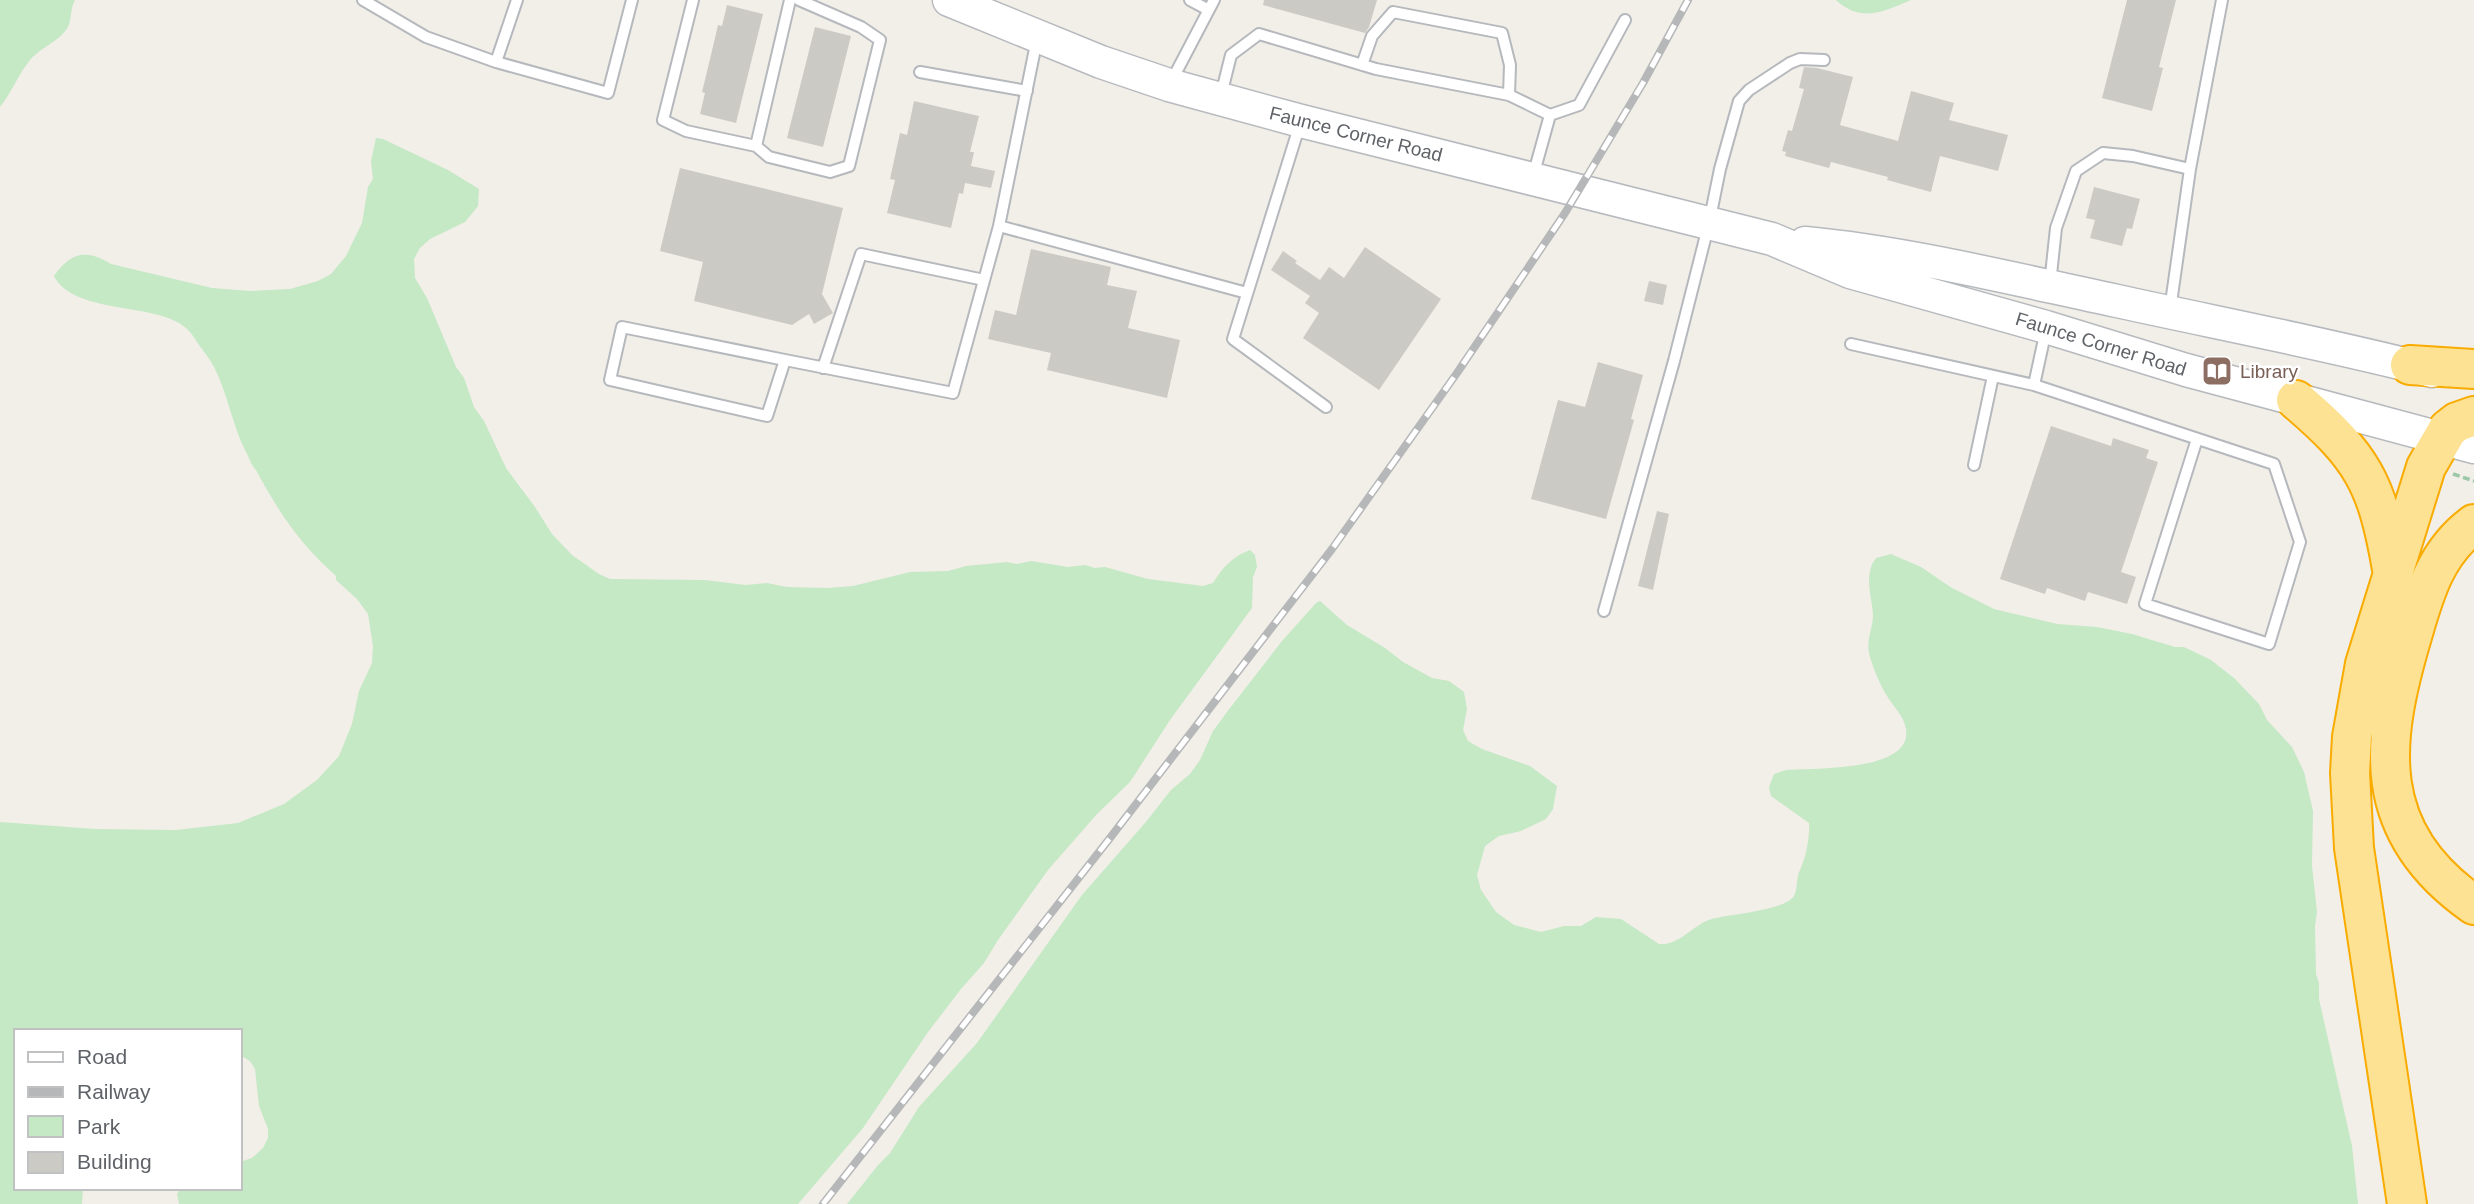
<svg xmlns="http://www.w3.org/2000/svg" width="2474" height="1204" font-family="Helvetica,sans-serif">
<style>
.green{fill:#c5e8c5}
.building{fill:#cccac5}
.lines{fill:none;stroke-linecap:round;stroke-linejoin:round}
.service-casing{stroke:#b5b8bc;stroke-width:14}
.secondary-casing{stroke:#b6babf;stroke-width:35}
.motorway-casing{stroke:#f9ab00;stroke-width:42}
.path{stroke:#9cc7a9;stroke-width:3.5;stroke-dasharray:7 3.5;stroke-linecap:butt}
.service{stroke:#fff;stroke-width:10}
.secondary{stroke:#fff;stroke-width:32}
.motorway{stroke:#fde293;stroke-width:38}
.rail-casing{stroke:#b6b7b8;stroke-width:8}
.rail{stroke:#fff;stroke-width:5;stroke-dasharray:16;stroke-linecap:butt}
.labels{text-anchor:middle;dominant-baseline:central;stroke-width:5;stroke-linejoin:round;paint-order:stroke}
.street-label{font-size:19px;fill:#5f6368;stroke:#fff}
.education-label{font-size:19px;fill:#785e54;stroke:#fff;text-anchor:start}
</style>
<rect width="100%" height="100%" fill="#f1efe8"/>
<path class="green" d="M0 0H75C70 8 72 19 68 27 60 41 40 48 30 60 18 75 12 92 0 107Z
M1836 0H1911C1883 12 1861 23 1836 0Z
M376 138 383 139 448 170 479 189 478 206 465 222 430 239 420 248 414 259 415 278 427 298 456 367 464 378 474 407 484 421 506 468 535 507 552 534 572 555 599 574 610 579 704 580 746 585 767 583 787 587 828 588 853 586 910 572 948 571 966 566 1007 562 1017 564 1031 561 1068 567 1085 565 1095 568 1105 567 1148 579 1203 586 1213 583C1223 567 1232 557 1250 550L1255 555 1257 567 1253 577 1252 608 1170 720 1130 782 1097 814 1048 870 998 940 984 963 961 989 928 1032 863 1128 798 1204H179L177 1194 181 1188H240V1162L252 1158 263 1148 268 1138V1129L259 1106 255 1069 250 1061 240 1055V1031H16V1188H83L82 1204H0V822L95 829 176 830 238 823 284 804 317 780 339 756 352 724 359 691 372 663 373 646 368 614 357 599 336 580V576C300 544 279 513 256 470 251 465 250 459 246 452 232 425 228 394 214 367 210 359 204 352 199 345 195 339 191 332 186 328 158 302 73 315 54 276 71 252 86 249 111 264L212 288 250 291 290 289 318 281 331 274 346 256 362 223 368 187 373 179 371 161Z
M1891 554 1921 567 1952 588 1994 609 2057 624 2097 627 2132 634 2175 647H2184L2211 660 2234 678 2259 704 2267 720 2292 747 2304 772 2313 811 2312 866 2317 912 2315 926 2316 974 2319 983V999L2352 1146 2358 1204H847L879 1164 890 1153 919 1107 977 1043 1082 895 1145 823 1171 790 1190 774 1200 760 1213 731 1230 708 1282 641 1316 603 1320 601 1347 625 1385 648 1403 662 1432 678 1449 681 1464 692 1467 709 1463 730 1468 741 1482 749 1530 766 1557 786 1553 809 1546 819 1521 831 1499 836 1485 846 1477 875 1481 890 1496 912 1514 925 1541 932 1564 926H1581L1596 917 1621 919 1659 944C1680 946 1693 924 1712 919 1729 914 1784 911 1794 896 1798 888 1796 878 1800 870 1806 858 1810 836 1809 823L1771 796 1769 787 1774 774 1786 770C1813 768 1913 772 1906 729 1904 716 1893 706 1887 696 1880 685 1874 670 1870 657 1865 640 1873 630 1873 615 1872 596 1863 575 1876 558Z"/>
<path class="building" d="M1264 0H1377L1369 27 1365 33 1263 5Z
M2127 0H2176L2159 67 2163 68 2152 111 2102 98Z
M727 5 763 14 736 123 700 114 705 93 702 92 711 55 718 25 722 26Z
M815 27 851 36 823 147 787 138Z
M1804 67 1817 68 1853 77 1840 125 1898 141 1911 91 1954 103 1949 120 2008 135 1998 171 1940 156 1931 192 1887 180 1888 177 1831 162 1829 168 1785 156 1786 152 1782 151 1788 130 1792 131 1804 89 1799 88Z
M914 101 979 116 970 152H974L971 166 995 171 991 188 965 183 963 194 959 193 951 228 887 213 895 180 890 179 900 133 907 135Z
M680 168 843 208 822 294 833 313 814 324 809 314 792 325 694 301 703 262 660 251Z
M2094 187 2140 199 2132 229 2127 228 2122 246 2090 238 2095 220 2086 218Z
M1365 247 1441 299 1379 390 1303 338 1319 313 1305 303 1310 296 1271 270 1283 251 1297 261 1295 263 1320 280 1329 267 1344 278Z
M1031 249 1111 267 1107 285 1137 291 1128 328 1180 340 1167 398 1047 370 1051 353 988 339 995 310 1016 315Z
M1649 281 1667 285 1663 305 1644 301Z
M1598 362 1643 375 1631 419 1634 420 1606 519 1531 499 1558 400 1585 407Z
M2051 426 2111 446 2113 438 2149 450 2146 458 2158 462 2121 572 2136 577 2127 604 2088 592 2085 601 2047 588 2045 594 2000 579Z
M1657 511 1669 514 1653 590 1638 586Z"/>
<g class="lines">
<g class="service-casing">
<path id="service" d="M363 0 426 37 496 62
M517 0 496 62 608 93 632 0
M693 0 663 120 686 131 756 146 769 157 830 172 849 166 880 40 861 27 799 0
M1190 0 1207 9
M1037 39 999 226 1247 293
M1362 65 1372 36 1393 12 1502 33 1510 65 1509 95
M920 72 1027 91
M1171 82 1214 0
M1221 95 1231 55 1259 34 1376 69 1509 95 1550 115
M1300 124 1233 339 1326 407
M756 146 790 0
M1533 176 1550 115 1579 105 1625 20
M2050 284 2056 228 2076 171 2103 153 2133 156 2190 169
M2170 310 2190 169 2222 0
M1851 344 2034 385 2274 464 2300 542 2269 644 2145 604 2197 439
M785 360 622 327 610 380 767 416 785 360 953 393 999 226
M823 368 861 254 984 280
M2034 385 2046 330
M1974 465 1993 376
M1604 611 1674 361 1709 223 1720 169 1739 101 1749 90 1790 63 1800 59 1824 60"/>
</g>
<g class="secondary-casing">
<path id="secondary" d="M949 0 1101 62 1169 85 1301 121 1772 239 1850 272 2046 327 2186 370 2474 447
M1805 243C1910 253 2013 279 2117 301 2222 324 2328 344 2432 371"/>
</g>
<g class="motorway-casing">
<path id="motorway" d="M2410 365 2474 369
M2296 400C2363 457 2377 483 2392 569
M2474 524C2437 551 2425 591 2413 633 2380 743 2369 831 2474 905
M2407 1204 2354 848 2350 773 2352 737 2365 664 2426 467 2448 429 2457 422 2474 416"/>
</g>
<path class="path" d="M2453 474 2474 481"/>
<use href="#service" class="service"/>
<use href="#secondary" class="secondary"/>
<use href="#motorway" class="motorway"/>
<g class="rail-casing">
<path id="rail" d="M823 1204 1110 838 1332 549 1457 373 1565 213 1643 83 1688 0"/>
</g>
<use href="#rail" class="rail"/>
</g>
<defs>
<g id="library-square" transform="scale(1.575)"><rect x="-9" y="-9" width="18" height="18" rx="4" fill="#8d6e63" stroke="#fff"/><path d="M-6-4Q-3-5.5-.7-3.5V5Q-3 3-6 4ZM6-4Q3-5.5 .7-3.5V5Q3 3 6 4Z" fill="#fff"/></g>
</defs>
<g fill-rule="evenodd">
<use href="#library-square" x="2217" y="371"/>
</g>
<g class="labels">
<g class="street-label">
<text transform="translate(1356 134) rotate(14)">Faunce Corner Road</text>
<text transform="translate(2101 344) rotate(17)">Faunce Corner Road</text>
</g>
<g class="education-label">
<text x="2240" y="371">Library</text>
</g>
</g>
<rect x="14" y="1029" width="228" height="161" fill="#ffffff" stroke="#bfc1c3" stroke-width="2"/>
<rect x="28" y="1052" width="35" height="10" fill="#ffffff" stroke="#bfc1c3" stroke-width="2"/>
<text x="77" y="1064" font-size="21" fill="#5f6368">Road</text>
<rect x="28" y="1087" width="35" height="10" fill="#b6b7b8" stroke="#bfc1c3" stroke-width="2"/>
<text x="77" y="1099" font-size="21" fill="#5f6368">Railway</text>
<rect x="28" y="1116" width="35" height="21" fill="#c5e8c5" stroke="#bfc1c3" stroke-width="2"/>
<text x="77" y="1134" font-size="21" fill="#5f6368">Park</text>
<rect x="28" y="1152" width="35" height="21" fill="#cccac5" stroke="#bfc1c3" stroke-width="2"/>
<text x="77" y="1169" font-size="21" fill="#5f6368">Building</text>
</svg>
